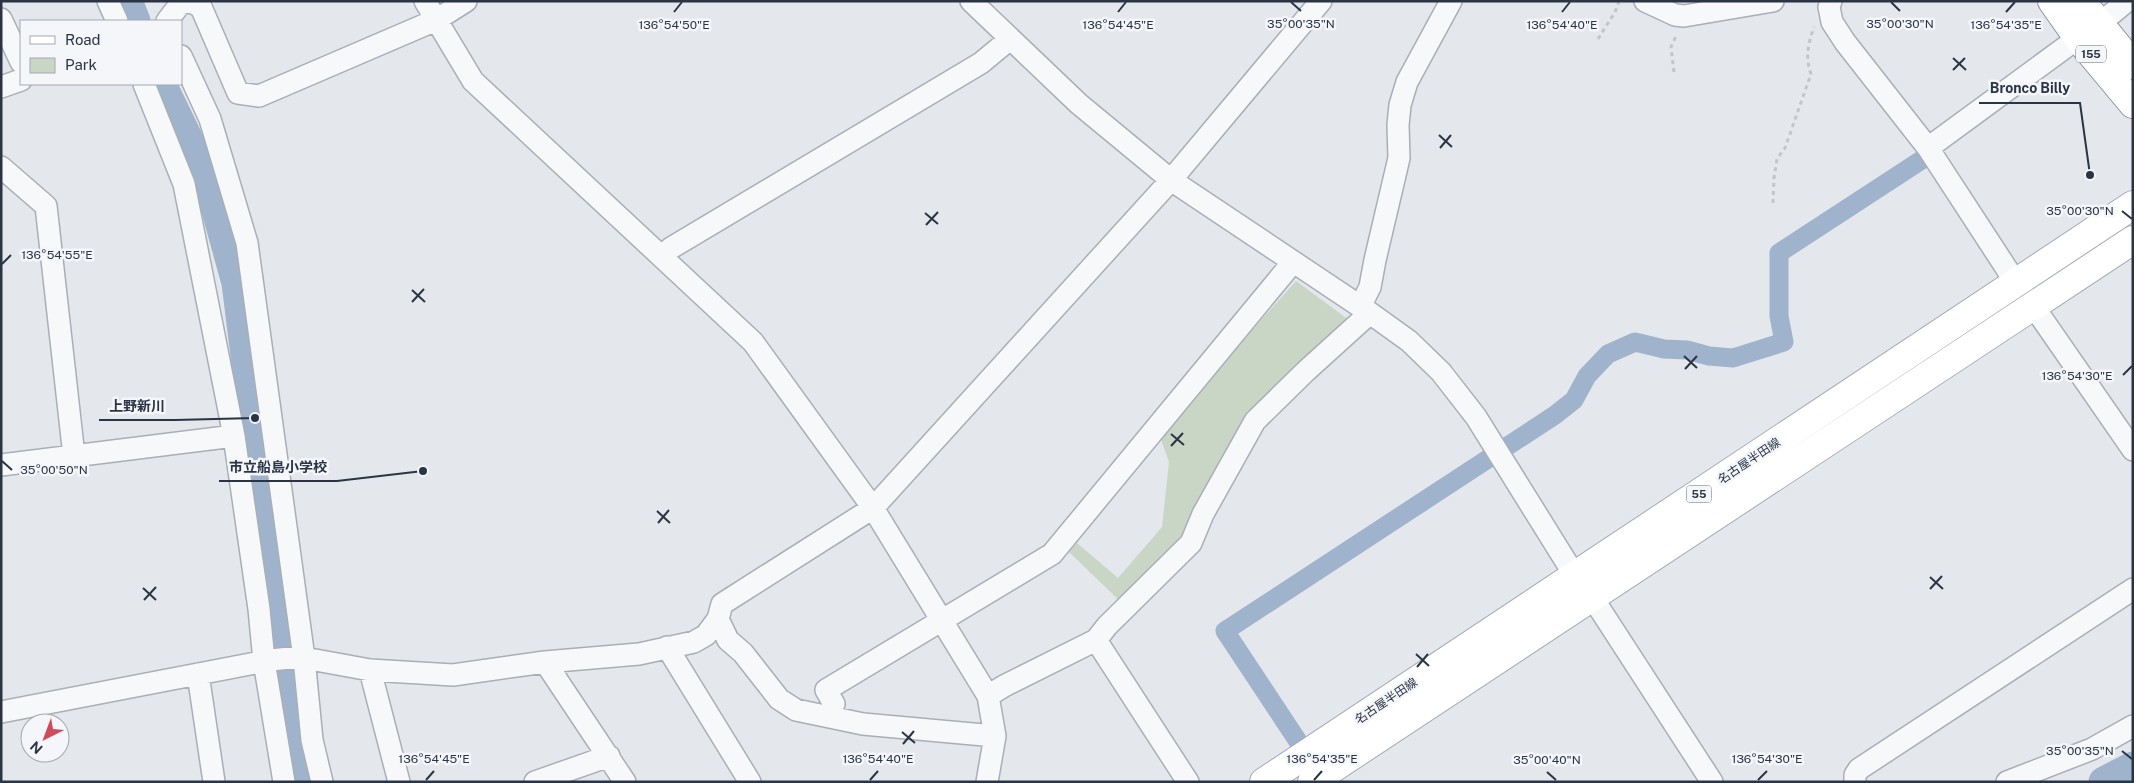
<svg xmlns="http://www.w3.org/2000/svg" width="2134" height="783" font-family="'Public Sans','Noto Sans JP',sans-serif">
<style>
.green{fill:#c9d6c5}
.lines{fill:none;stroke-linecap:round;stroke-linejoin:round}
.canal{stroke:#9fb4cc;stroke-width:19}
.river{stroke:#9fb4cc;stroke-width:31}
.street-casing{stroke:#a9aeb7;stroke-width:24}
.primary-casing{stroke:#a3abb8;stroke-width:30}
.highway-casing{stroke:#8b94a3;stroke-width:30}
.path{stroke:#c2c5cb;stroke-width:3;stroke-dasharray:4 4;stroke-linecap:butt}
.street{stroke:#f7f8fa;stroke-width:21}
.primary{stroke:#fff;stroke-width:28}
.highway{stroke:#fff;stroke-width:28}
.ticks{fill:none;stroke:#2b3445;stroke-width:2}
.labels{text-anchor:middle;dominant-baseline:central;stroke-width:5;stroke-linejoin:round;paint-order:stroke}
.shield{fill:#f4f6f9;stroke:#676e7b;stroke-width:1}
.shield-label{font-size:11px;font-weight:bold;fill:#2b3445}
.street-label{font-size:12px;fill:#2b3445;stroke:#f4f6f9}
.ticks-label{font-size:12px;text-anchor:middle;fill:#2b3445;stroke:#f4f6f9;stroke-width:5;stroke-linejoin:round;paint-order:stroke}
.leader{fill:none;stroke:#2b3445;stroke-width:2}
.callout-dot{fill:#2b3445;stroke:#f4f6f9;stroke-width:2}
.callout-label{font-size:14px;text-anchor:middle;font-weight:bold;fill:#2b3445;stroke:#f4f6f9;stroke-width:5;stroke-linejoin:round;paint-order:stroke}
</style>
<rect width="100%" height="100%" fill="#e4e7ec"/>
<path class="green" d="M1296 281 1353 323 1252 418 1184 542 1123 604 1069 552 1077 543 1118 578 1162 527 1169 462 1159 434Z"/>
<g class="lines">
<path class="canal" d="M1313 764 1225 631 1555 415 1574 400 1587 376 1608 354 1635 342 1664 349 1687 350 1709 356 1733 358 1784 342 1779 316V253L1923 159"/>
<path class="river" d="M127 1 135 21
M161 84 210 185 237 283 281 637 302 782
M2104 782 2133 767"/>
<g class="street-casing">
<path id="street" d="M108 1 117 21
M425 1 473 81 753 342 873 508 988 696
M971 1 1079 104 1171 180 1370 313 1409 341 1441 372 1476 417 1575 576 1592 597 1712 782
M1645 1 1675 15 1684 16 1773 1
M1831 1 1829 7 1832 22 1845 42 1928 148 2016 283
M1 19 21 62
M167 21 181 3 191 2 201 7 238 93 259 96 436 20 466 1
M2098 25 2127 1
M181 56 210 119 247 243 304 658 312 740 322 782
M144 84 184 184 234 436 259 609 264 661 284 782
M1 87 21 80
M1928 148 2078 38
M1 167 46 206 74 456
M663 257 671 248 981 63 1010 39
M1360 307 1370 287 1375 260 1399 158 1398 125 1400 105 1407 82 1451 1
M2034 307 2133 450
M1 465 234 436
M718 619 728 640 743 653 779 699 796 710 863 724 995 736
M1096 640 1188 782
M667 647 750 782
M545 662 625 782
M370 670 399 782
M198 674 214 782
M834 704 826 690 1052 554 1293 262
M1 712 271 660 299 657 370 670 453 675 545 662 639 654 694 642 706 635 718 619 722 604 873 508 1171 180 1321 1
M535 782 609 756
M987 782 995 736 988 696 1004 686 1096 640 1107 626 1191 543 1203 514 1255 421 1306 371 1370 313
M1855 782V775L1859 769 2133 589
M2007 782 2092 749 2133 726"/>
</g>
<g class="primary-casing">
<path id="primary" d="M1264 782 2133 205
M1312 782 2133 240"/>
</g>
<g class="highway-casing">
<path id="highway" d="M2052 1 2078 38 2133 104
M2081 1 2133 65"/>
</g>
<path class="path" d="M1598 39 1615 12 1619 1
M1674 72 1671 47 1677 34
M1773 203 1774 178 1777 159 1785 148 1811 74C1805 58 1808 44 1814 27"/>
<use href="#street" class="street"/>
<use href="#primary" class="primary"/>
<use href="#highway" class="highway"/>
</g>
<path class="ticks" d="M1291 2 1301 11M1891 2 1900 11M674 12 682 2M1118 12 1126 2M1562 12 1570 2M2006 12 2015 2M1953 58 1966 70M1953 70 1965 58M1439 135 1452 147M1440 148 1451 135M2122 211 2132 219M925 213 938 224M926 225 938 212M2 264 11 255M412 290 425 302M412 302 424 289M1684 356 1697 368M1685 369 1697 356M2123 375 2132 366M1171 434 1184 445M1171 446 1183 433M2 461 12 470M657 511 670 523M658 523 669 510M1930 577 1943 589M143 588 156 600M1930 589 1942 576M144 600 156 587M1416 654 1429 666M1417 667 1428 654M902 732 915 743M903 744 914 731M2122 751 2132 759M1547 772 1556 780M426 780 434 771M870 780 878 771M1314 780 1322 771M1758 780 1767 771"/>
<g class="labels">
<g class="shield">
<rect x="2076" y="45.5" width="30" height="17" rx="4"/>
<rect x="1686.5" y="485.5" width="25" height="17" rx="4"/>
</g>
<g class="shield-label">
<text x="2091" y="54">155</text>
<text x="1699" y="494">55</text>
</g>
<g class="street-label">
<text transform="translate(1749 461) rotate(-34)">名古屋半田線</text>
<text transform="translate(1386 701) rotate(-34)">名古屋半田線</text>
</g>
</g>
<g class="ticks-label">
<text x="1301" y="28">35°00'35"N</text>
<text x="1900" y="28">35°00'30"N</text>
<text x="674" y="29">136°54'50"E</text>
<text x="1118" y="29">136°54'45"E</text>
<text x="1562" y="29">136°54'40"E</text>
<text x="2006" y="29">136°54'35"E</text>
<text x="2080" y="215">35°00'30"N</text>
<text x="57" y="259">136°54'55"E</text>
<text x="2077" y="380">136°54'30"E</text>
<text x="54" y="474">35°00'50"N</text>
<text x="2080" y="755">35°00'35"N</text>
<text x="434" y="763">136°54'45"E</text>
<text x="878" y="763">136°54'40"E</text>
<text x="1322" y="763">136°54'35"E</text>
<text x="1767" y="763">136°54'30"E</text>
<text x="1547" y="764">35°00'40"N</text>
</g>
<path class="leader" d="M2090 175L2080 103H1979M255 418L175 420H99M423 471L337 481H219"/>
<g class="callout-dot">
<circle cx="2090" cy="175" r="5"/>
<circle cx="255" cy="418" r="5"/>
<circle cx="423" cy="471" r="5"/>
</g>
<g class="callout-label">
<text x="2030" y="93">Bronco Billy</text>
<text x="137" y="411">上野新川</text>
<text x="278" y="472">市立船島小学校</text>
</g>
<rect width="2134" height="783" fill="none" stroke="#2b3445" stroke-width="5"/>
<rect x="20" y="20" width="162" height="65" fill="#f4f6f9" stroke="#a4a8b1"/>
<rect x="30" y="36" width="25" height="8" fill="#ffffff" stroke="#a4a8b1"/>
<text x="65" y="45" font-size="15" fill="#2b3445">Road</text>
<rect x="30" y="58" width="25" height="15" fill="#c9d6c5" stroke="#a4a8b1"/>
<text x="65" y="70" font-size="15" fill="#2b3445">Park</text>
<g transform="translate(45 738) rotate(222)"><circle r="24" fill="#f4f6f9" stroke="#a4a8b1"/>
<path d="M0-4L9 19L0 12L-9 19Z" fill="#d1495b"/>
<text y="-8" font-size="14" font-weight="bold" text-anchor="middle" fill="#2b3445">N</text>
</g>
</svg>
